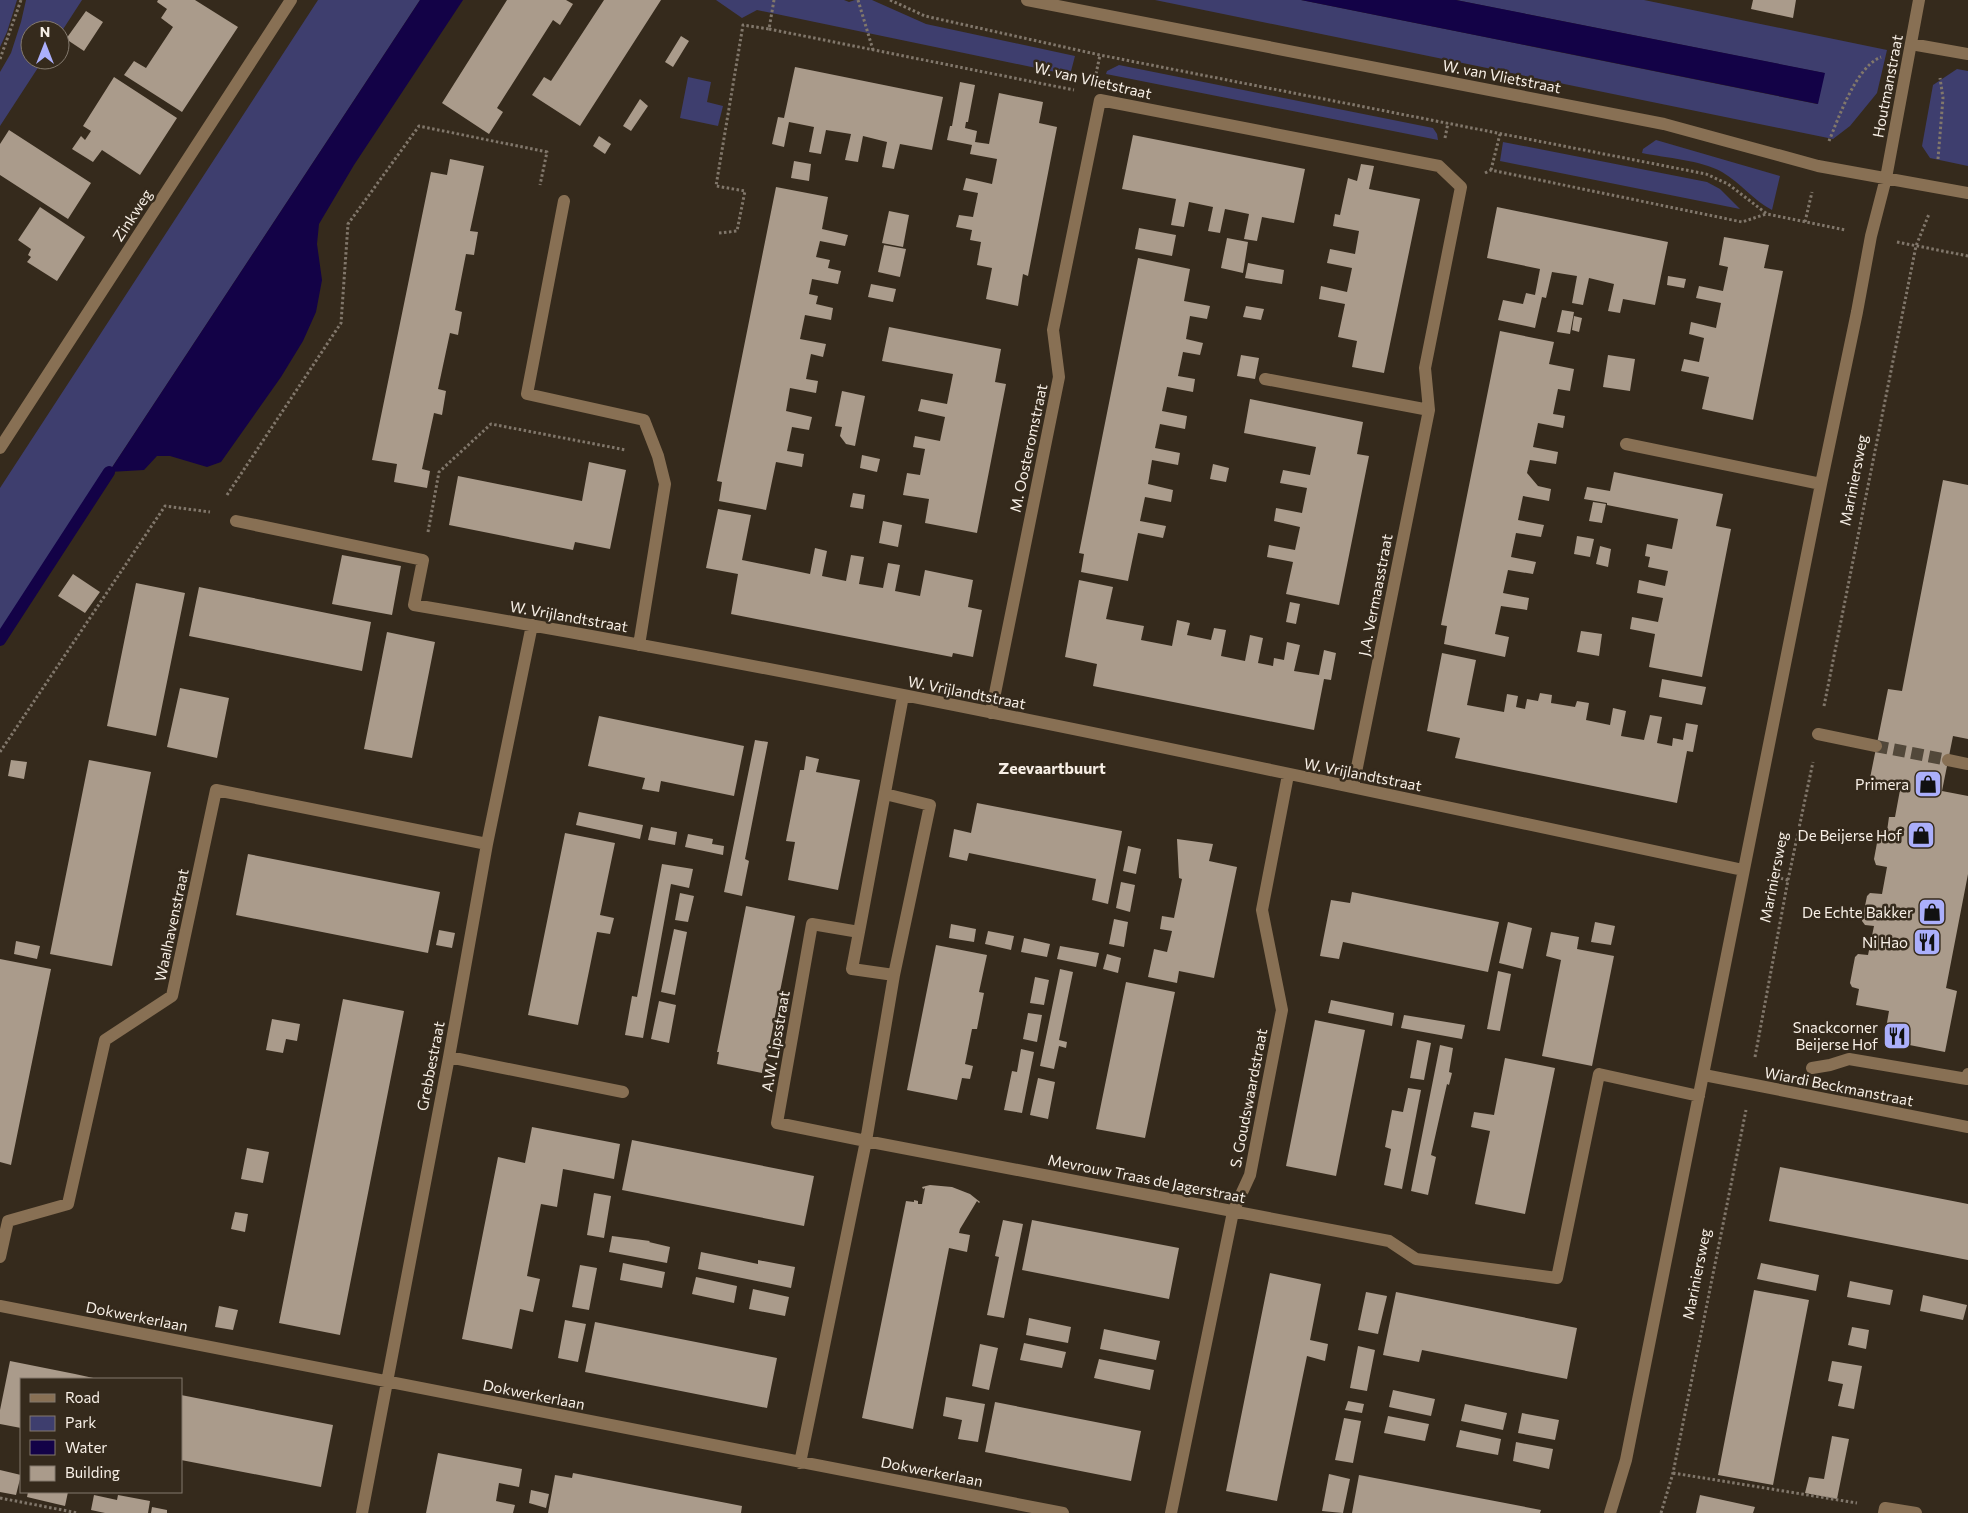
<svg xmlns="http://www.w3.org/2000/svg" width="1968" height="1513" font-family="Commissioner,sans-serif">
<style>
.green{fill:#3e3e6e}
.water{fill:#130247}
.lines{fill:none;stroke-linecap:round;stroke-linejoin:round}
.stream{stroke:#130247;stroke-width:12}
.building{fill:#aa9b8b}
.minor-tunnel{stroke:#52483a;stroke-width:12;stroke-dasharray:12 6;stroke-linecap:butt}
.path{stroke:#81776b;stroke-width:3;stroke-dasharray:2.5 2.5;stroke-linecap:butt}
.minor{stroke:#887054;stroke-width:12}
.labels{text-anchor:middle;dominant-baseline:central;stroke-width:5;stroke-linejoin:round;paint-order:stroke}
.street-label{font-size:15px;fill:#f7efe6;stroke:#352a1c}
.poi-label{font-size:15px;fill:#f7efe6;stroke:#352a1c;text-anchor:end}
.neighbourhood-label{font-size:16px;font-weight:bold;fill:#f7efe6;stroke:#352a1c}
</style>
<rect width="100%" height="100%" fill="#352a1c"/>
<path class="green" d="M0 0H17L7 32 0 47Z
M26 0H82L60 34V30H30V60H43L0 126V72L11 53 21 22Z
M318 0H420L109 472 0 641V488Z
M716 0H844L849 2 855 0H872L926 24 1075 56 1070 75 757 10 742 18Z
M1155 0H1301L1817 104 1824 73 1456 0H1644L1887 50 1877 93 1850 126 1833 139Z
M1119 65 1433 128 1437 134 1438 140 1106 74 1107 71Z
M1957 69 1968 71V166L1930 158 1922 146 1933 85Z
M688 77 711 82 707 102 723 106 718 126 680 118Z
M1656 140 1780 176 1772 210C1753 200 1741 183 1722 172 1701 160 1666 158 1642 153L1643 149Z
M1503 142 1707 182 1720 189 1740 209 1500 161Z"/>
<path class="water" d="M420 0H463L354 165 319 224 317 244 322 280 316 312 303 341 281 377 221 462 207 467 170 456H157L144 470 109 472Z
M1301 0H1456L1825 73 1818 104Z"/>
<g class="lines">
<path class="stream" d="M0 640 109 472"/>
</g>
<path class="building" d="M158 0H195L238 27 182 112 124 75 134 61 146 68 173 27 161 18 167 9 157 2Z
M507 0H566L573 4 560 25 553 20 497 108 503 112 489 134 442 103Z
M604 0H661L580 126 532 95 544 77 551 81Z
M1753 0H1796L1793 18 1751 9Z
M86 11 103 22 84 51 66 39Z
M681 36 689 41 673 67 665 62Z
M795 67 943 97 932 150 900 144 894 169 882 167 887 142 863 136 858 162 845 160 851 134 826 130 821 154 809 152 814 127 789 122 784 147 772 144 778 117 784 118Z
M114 77 177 118 140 175 102 150 93 162 72 149 81 136 85 140 91 131 83 126Z
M960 82 975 85 968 122H966L965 128 977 131 975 142 989 144 999 93 1043 102 1039 123 1057 127 1028 276 1023 274 1018 306 986 299 992 268 977 265 981 242 970 240 972 230 956 227 959 215 973 217 978 193 963 190 966 178 992 184 997 159 970 154 972 145 947 140 950 126H952Z
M640 99 648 106 631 131 623 126Z
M9 130 91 183 68 219 0 175V144Z
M1133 135 1305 169 1294 223 1262 217 1257 241 1244 239 1249 214 1225 209 1220 233 1208 231 1213 207 1189 202 1184 227 1171 225 1176 199 1122 189Z
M599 136 611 144 605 154 593 146Z
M450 159 484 166 470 231 478 232 474 255 466 254 455 310 462 312 458 335 450 333 438 389 446 391 442 415 434 413 422 469 430 471 427 488 394 482 397 464 372 460 431 172 447 175Z
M794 161 811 164 809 181 791 178Z
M1361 164 1374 166 1369 189 1420 199 1384 373 1352 367 1357 341 1338 337 1345 304 1319 299 1321 286 1347 292 1352 268 1327 263 1330 249 1355 254 1359 231 1333 226 1335 214 1340 215 1348 178 1357 181Z
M776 187 828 197 822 229 848 235 845 246 820 241 816 257 830 260 828 268 841 271 838 284 812 279 809 294 818 296 816 304 833 308 831 320 805 315 800 339 826 344 823 357 811 354 806 379 818 381 816 393 790 388 786 411 812 417 809 430 792 427 787 451 804 454 802 467 776 462 766 510 719 501 722 482 717 481Z
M40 207 85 237 57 281 27 262 31 257 28 255 31 249 18 240Z
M1497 207 1668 242 1655 305 1623 299 1620 313 1608 311 1614 284 1589 278 1583 305 1572 303 1577 276 1552 272 1546 298 1542 297 1535 328 1498 320 1503 300 1523 304 1526 293 1535 295 1540 269 1487 258Z
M889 211 909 215 903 247 882 243Z
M1139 228 1176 235 1172 256 1135 249Z
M1724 237 1769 245 1764 268 1783 271 1753 420 1702 409 1709 377 1681 371 1684 359 1699 362 1704 338 1689 334 1691 322 1716 328 1721 303 1696 298 1699 286 1723 291 1728 267 1719 265Z
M1227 238 1248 242 1243 273 1221 268Z
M884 245 906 249 900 277 878 272Z
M1138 258 1190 269 1184 301 1210 306 1207 319 1190 316 1186 339 1203 343 1200 355 1183 352 1178 376 1195 379 1193 392 1167 387 1162 411 1187 416 1185 429 1160 424 1155 448 1180 453 1178 465 1152 460 1148 484 1173 490 1171 502 1145 497 1140 521 1166 526 1163 538 1138 533 1128 581 1081 572 1084 554 1079 553Z
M1248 263 1284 270 1282 284 1245 278Z
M1668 276 1686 279 1684 288 1667 285Z
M871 284 896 289 893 302 868 297Z
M1246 306 1264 309 1261 320 1243 317Z
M1562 310 1574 312 1570 334 1557 332Z
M1574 316 1582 318 1579 332 1572 330Z
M889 327 1001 349 995 382 1006 384 977 533 925 523 929 499 903 495 907 473 920 475 925 449 913 447 915 436 940 441 945 417 918 411 921 399 947 404 953 374 882 361Z
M1500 331 1554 342 1549 364 1574 369 1570 391 1558 389 1553 414 1565 416 1563 428 1538 423 1533 447 1558 452 1556 464 1530 460 1527 473 1538 486 1551 489 1549 501 1523 496 1518 520 1544 525 1541 537 1516 533 1511 557 1536 562 1533 574 1508 570 1503 593 1529 598 1527 610 1501 606 1495 634 1509 637 1505 657 1444 644 1447 626 1441 625Z
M1241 355 1259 358 1255 379 1237 376Z
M1608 355 1635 359 1630 391 1603 387Z
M842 391 865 396 855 446 846 444 840 436 842 427 835 426Z
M1250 399 1363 422 1357 454 1369 456 1339 605 1286 594 1293 562 1267 557 1269 545 1295 550 1300 527 1274 521 1276 508 1302 513 1307 488 1280 483 1283 470 1310 475 1316 447 1244 433Z
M862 455 880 459 877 472 860 468Z
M589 462 626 470 610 549 575 542 573 550 449 525 458 476 582 501Z
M1213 464 1229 468 1226 482 1210 479Z
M1614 472 1723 494 1716 526 1731 529 1702 677 1649 667 1655 634 1630 629 1632 617 1658 622 1663 598 1637 593 1639 580 1665 586 1668 571 1648 567 1650 557 1645 556 1647 544 1672 549 1678 519 1607 505V503L1584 499 1587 487 1610 491Z
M1943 480 1968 485V739L1953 736 1942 791 1968 796V874L1946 988 1957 991 1945 1052 1884 1040 1889 1011 1856 1005 1859 989 1852 987 1850 983 1855 957 1858 954 1868 955 1874 926 1865 925 1862 921 1867 896 1870 893 1882 894 1887 867 1876 865 1874 859 1879 832 1887 831 1889 817H1895L1900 790 1869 783 1888 689 1902 691Z
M853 493 865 495 863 509 850 507Z
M1593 502 1606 504 1602 523 1589 521Z
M718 509 751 515 742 560 810 574 815 548 827 551 822 576 846 581 851 555 864 557 859 584 883 588 888 563 900 565 895 591 920 596 925 570 973 580 968 607 982 610 973 657 953 653 952 657 731 614 738 574 706 568Z
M883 521 902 525 898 547 879 543Z
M1577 536 1594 539 1590 557 1574 554Z
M1600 546 1611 549 1608 567 1596 564Z
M342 555 401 566 392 615 332 604Z
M73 574 100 592 85 613 58 596Z
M1079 580 1113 587 1106 619 1144 626 1141 640 1172 646 1177 620 1190 623 1187 635 1211 640 1214 628 1226 630 1221 656 1245 661 1250 635 1263 638 1258 663 1273 666 1274 658 1284 660 1287 642 1300 645 1294 671 1319 675 1324 650 1336 653 1331 680 1324 679 1314 730 1093 686 1097 664 1065 657Z
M136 583 185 593 156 736 107 726Z
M199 587 371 622 362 671 189 636Z
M1290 602 1300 604 1296 624 1286 622Z
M1581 631 1602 634 1599 656 1577 652Z
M387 632 435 642 412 758 364 749Z
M1442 653 1476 660 1467 705 1504 712 1507 694 1518 696 1516 707 1525 709 1527 699 1538 701 1540 693 1552 695 1551 703 1575 707 1577 701 1589 703 1586 720 1610 725 1613 708 1626 711 1621 736 1644 740 1650 715 1662 717 1657 743 1672 746 1673 738 1683 740 1686 723 1698 725 1693 752 1687 751 1677 803 1455 758 1460 738 1427 731Z
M1662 679 1706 687 1702 705 1659 697Z
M180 688 229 698 217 758 167 747Z
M599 716 744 746 734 796 661 781 659 792 642 789 645 778 588 766Z
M755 740 768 742 745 859 749 861 742 896 724 892Z
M806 756 819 759 816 772 860 780 838 890 788 880 795 842 786 841 800 770H804Z
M11 760 27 762 24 779 8 776Z
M89 760 151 772 112 966 50 954Z
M977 803 1122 831 1108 904 1092 900 1096 879 969 853 967 861 949 857 954 829 971 833Z
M579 812 643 825 640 839 576 825Z
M651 827 677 832 675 845 648 840Z
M565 833 615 843 600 915 614 918 610 934 597 932 578 1025 528 1015Z
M688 834 713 839 712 844 724 846 723 855 685 847Z
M1177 839 1213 844 1209 861 1237 867 1214 978 1179 971 1177 983 1148 977 1154 949 1167 952 1172 931 1160 929 1162 916 1174 918 1182 879 1179 878Z
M1128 846 1141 849 1136 874 1123 871Z
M248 854 440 892 428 953 236 915Z
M662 864 693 869 689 888 671 884 643 1038 625 1035 632 996 637 997Z
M1121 882 1135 885 1130 912 1116 908Z
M1352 892 1499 922 1488 972 1343 942 1339 959 1320 956 1331 900 1350 903Z
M680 893 694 896 688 922 675 920Z
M746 906 795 916 766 1062H764L762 1073 717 1064 719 1052H717Z
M1114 919 1128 922 1124 947 1109 944Z
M1508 922 1532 928 1523 969 1499 963Z
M1595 922 1615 926 1611 945 1591 942Z
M951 924 976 929 974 942 949 938Z
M674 929 687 932 675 995 661 992Z
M439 930 455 933 452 948 436 945Z
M988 931 1014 936 1011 950 985 944Z
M1551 932 1579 937 1577 949 1614 956 1592 1066 1542 1056 1561 960 1546 956Z
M1024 938 1050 944 1047 957 1021 952Z
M16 941 40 946 37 959 14 954Z
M936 945 987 955 979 992 984 993 977 1029H972L965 1064 973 1066 970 1079 962 1078 957 1100 907 1090Z
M1060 946 1099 953 1096 967 1057 959Z
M1107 954 1121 958 1118 973 1103 969Z
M0 959 51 969 11 1165 0 1162Z
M1060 969 1073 972 1059 1040 1067 1042 1066 1048 1059 1046 1054 1069 1040 1066Z
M1498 971 1511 974 1500 1031 1487 1029Z
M1035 977 1049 980 1044 1005 1030 1003Z
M1126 982 1175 992 1145 1138 1096 1129Z
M343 999 404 1011 340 1335 279 1323Z
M1331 1000 1394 1013 1392 1026 1328 1013Z
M659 1001 676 1005 669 1043 651 1039Z
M1028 1013 1042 1015 1037 1042 1023 1039Z
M1404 1015 1465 1025 1462 1039 1401 1028Z
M272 1019 300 1024 297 1041 286 1039 283 1053 266 1050Z
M1315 1020 1365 1030 1336 1176 1286 1166Z
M1417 1040 1431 1043 1424 1080 1410 1078Z
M1440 1045 1453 1048 1449 1072 1452 1073 1449 1085 1447 1084 1431 1155 1436 1157 1428 1195 1411 1191Z
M1021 1049 1034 1052 1022 1113 1004 1110 1012 1071 1017 1072Z
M1505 1058 1555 1068 1525 1214 1475 1204 1490 1131 1471 1127 1474 1112 1494 1115Z
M1038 1078 1055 1082 1048 1119 1030 1115Z
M1408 1088 1421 1090 1402 1189 1384 1185 1391 1149 1385 1147 1392 1110 1403 1112Z
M532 1127 620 1144 614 1179 563 1169 557 1207 541 1204 527 1276 540 1279 533 1312 520 1309 512 1349 462 1339 498 1157 525 1163Z
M632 1140 814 1176 804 1226 622 1190Z
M247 1148 269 1152 263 1183 241 1179Z
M1780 1167 1968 1204V1260L1769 1221Z
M930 1185 952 1187 970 1194 980 1202 979 1203 977 1201 960 1229 959 1233 970 1235 967 1252 949 1248 913 1429 862 1418 906 1201 914 1202V1200L918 1201V1204H922L925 1188 923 1189 922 1187Z
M594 1193 611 1196 604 1238 587 1235Z
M235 1212 248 1214 245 1232 231 1229Z
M1003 1220 1023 1224 1004 1318 987 1315 999 1257 995 1256Z
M1032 1220 1179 1248 1169 1299 1022 1270Z
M612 1236 650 1241 649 1242 670 1247 667 1263 609 1252Z
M701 1252 758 1264V1260L795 1267 791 1288 698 1269Z
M623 1263 665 1272 662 1288 620 1280Z
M1761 1263 1819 1275 1816 1291 1757 1279Z
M580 1265 597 1268 589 1310 572 1307Z
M1270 1273 1321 1284 1310 1340 1328 1344 1325 1361 1307 1356 1277 1501 1226 1491Z
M696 1277 737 1286 734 1303 692 1294Z
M1850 1281 1893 1290 1890 1305 1847 1297Z
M753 1289 789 1297 785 1316 749 1309Z
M1754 1290 1809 1300 1773 1485 1718 1475Z
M1366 1292 1387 1296 1378 1334 1358 1330Z
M1396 1292 1577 1328 1567 1379 1422 1350 1419 1362 1383 1355Z
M1923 1295 1967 1305 1963 1320 1920 1311Z
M219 1306 238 1310 233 1330 215 1327Z
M1029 1318 1071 1327 1068 1343 1026 1335Z
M565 1320 586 1324 578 1362 558 1358Z
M595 1322 777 1358 767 1408 585 1372Z
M1852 1327 1869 1330 1866 1349 1848 1345Z
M1104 1329 1160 1341 1156 1360 1100 1349Z
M1024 1343 1066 1352 1062 1368 1020 1360Z
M980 1344 998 1348 989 1390 972 1386Z
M1358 1346 1375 1350 1367 1391 1350 1388Z
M1099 1359 1154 1370 1150 1390 1094 1378Z
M10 1361 75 1374 98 1379H21V1428L0 1424V1410Z
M1832 1361 1862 1366 1854 1409 1838 1406 1843 1384 1828 1381Z
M1393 1390 1435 1399 1431 1416 1389 1407Z
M181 1395 333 1425 321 1487 181 1460Z
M946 1397 985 1404 978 1442 958 1439 962 1420 943 1416Z
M1348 1401 1364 1404 1362 1413 1345 1410Z
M995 1402 1141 1431 1131 1481 985 1452Z
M1465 1404 1507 1413 1503 1430 1461 1421Z
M1522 1413 1559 1420 1555 1440 1518 1433Z
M1388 1416 1429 1424 1425 1441 1384 1433Z
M1344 1418 1361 1421 1353 1463 1335 1460Z
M1460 1430 1501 1439 1498 1455 1456 1447Z
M1832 1436 1849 1439 1837 1499 1805 1493 1809 1477 1824 1479Z
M1516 1442 1553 1449 1549 1469 1513 1461Z
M438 1453 522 1469 519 1487 499 1483 496 1501 515 1505 513 1513H426Z
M0 1470 21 1475 16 1495 0 1492Z
M573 1473 742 1506 741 1513H548L555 1475 572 1478Z
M1329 1474 1350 1479 1343 1513 1322 1511Z
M1359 1475 1541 1510 1540 1513H1352Z
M531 1490 549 1494 546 1508 529 1503Z
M28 1492H68L65 1506 27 1497Z
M94 1495 117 1500 118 1495 150 1501 148 1513H105L91 1510Z
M1700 1495 1755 1507 1753 1513H1696Z
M152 1507 167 1510V1513H151Z"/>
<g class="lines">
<path class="minor-tunnel" d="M1876 746 1948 760"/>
<path class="path" d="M858 0 873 50
M890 0 925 16 1100 55 1706 174 1728 184 1767 214 1845 230
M769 29 1074 90
M0 59 21 0
M1096 74 1100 55
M1445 138 1448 123
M1829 141C1839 117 1856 67 1881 57
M1938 159 1943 98 1940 78
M1491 170 1500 134
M1485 173 1491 170 1742 222 1766 214
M1805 222 1812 192
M719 233 737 231 745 191 716 186 743 25 769 29 774 0
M1897 242 1968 256
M227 495 341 323 348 224 419 126 547 152 540 185
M428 532 439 472 491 424 626 450
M1824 706 1916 246 1929 214
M0 752 165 506 210 512
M1771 876 1788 880
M1755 1057 1788 880 1813 762
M1673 1473 1857 1503
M0 1498 78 1513
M1661 1513 1673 1473 1746 1110"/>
<path class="minor" d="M1027 0 1664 124 1818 166 1968 193
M1911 44 1968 54
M564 201 527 394 644 420 658 456 665 484 639 645
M1265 379 1429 410
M1626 444 1821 484
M0 448 291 0
M236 521 423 560 414 605C859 680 1301 776 1743 870
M991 713 1059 377 1053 330 1100 100 1439 166 1461 187 1425 368 1429 410 1353 787
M1818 734 1876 746
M1948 760 1968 764
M885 794 930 805 894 975
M859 932 852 969 894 975 866 1141 1389 1241 1416 1259 1557 1278 1599 1074 1699 1096
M449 1057 623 1092
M1812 1068 1830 1065 1849 1059 1967 1079 1968 1074
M1704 1075 1968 1127
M0 1257 8 1221 68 1204 105 1040 172 996 216 790 487 844
M0 1306 1063 1513
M800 1463 866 1141 777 1123 812 924 859 932 903 696
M362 1513 449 1057 487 844 532 625
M1171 1513 1233 1212 1250 1175 1282 1010 1262 910 1288 775
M1610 1513 1626 1460 1821 484 1857 312 1871 236 1886 178 1919 0
M1884 1513 1885 1508 1916 1513"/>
</g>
<defs>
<g id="shop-square" transform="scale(1.4375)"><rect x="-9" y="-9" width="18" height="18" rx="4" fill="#abaffb" stroke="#352a1c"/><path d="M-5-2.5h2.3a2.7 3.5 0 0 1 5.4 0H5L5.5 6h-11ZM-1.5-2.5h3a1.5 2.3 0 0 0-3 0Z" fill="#111"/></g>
<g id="restaurant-square" transform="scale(1.4375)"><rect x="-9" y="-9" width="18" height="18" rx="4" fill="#abaffb" stroke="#352a1c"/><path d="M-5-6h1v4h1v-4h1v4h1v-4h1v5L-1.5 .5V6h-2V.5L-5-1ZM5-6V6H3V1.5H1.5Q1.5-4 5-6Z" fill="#111"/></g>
</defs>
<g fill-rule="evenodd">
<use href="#shop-square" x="1928" y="784"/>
<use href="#shop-square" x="1921" y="835"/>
<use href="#shop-square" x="1932" y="912"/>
<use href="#restaurant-square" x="1927" y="942"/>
<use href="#restaurant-square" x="1897" y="1036"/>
</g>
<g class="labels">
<g class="street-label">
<text transform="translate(1502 76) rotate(11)">W. van Vlietstraat</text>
<text transform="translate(1093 80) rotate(13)">W. van Vlietstraat</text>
<text transform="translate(1887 86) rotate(-79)">Houtmanstraat</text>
<text transform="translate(132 215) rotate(-57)">Zinkweg</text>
<text transform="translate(1028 448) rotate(-78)">M. Oosteromstraat</text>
<text transform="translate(1853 480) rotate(-79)">Mariniersweg</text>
<text transform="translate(1375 595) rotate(-79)">J.A. Vermaasstraat</text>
<text transform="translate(569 616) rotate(10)">W. Vrijlandtstraat</text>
<text transform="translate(967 692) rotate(11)">W. Vrijlandtstraat</text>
<text transform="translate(1363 774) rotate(11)">W. Vrijlandtstraat</text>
<text transform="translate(1773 877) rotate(-79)">Mariniersweg</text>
<text transform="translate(171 925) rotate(-78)">Waalhavenstraat</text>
<text transform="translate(775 1041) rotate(-80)">A.W. Lipsstraat</text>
<text transform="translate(430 1066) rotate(-79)">Grebbestraat</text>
<text transform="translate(1839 1086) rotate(11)">Wiardi Beckmanstraat</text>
<text transform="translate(1248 1098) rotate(-79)">S. Goudswaardstraat</text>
<text transform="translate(1147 1178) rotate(11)">Mevrouw Traas de Jagerstraat</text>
<text transform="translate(1696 1274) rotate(-79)">Mariniersweg</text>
<text transform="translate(137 1316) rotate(11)">Dokwerkerlaan</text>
<text transform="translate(534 1394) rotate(11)">Dokwerkerlaan</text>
<text transform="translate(932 1471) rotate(11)">Dokwerkerlaan</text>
</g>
<g class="poi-label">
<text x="1909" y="784">Primera</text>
<text x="1902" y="835">De Beijerse Hof</text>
<text x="1913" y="912">De Echte Bakker</text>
<text x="1908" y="942">Ni Hao</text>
<text x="1878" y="1027">Snackcorner<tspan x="1878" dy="17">Beijerse Hof</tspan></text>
</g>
<g class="neighbourhood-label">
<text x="1052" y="767">Zeevaartbuurt</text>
</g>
</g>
<rect x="20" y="1378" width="162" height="115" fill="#352a1c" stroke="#83796d"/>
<rect x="30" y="1394" width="25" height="8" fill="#887054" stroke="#83796d"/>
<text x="65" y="1403" font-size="15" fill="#f7efe6">Road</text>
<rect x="30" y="1416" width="25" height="15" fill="#3e3e6e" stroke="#83796d"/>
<text x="65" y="1428" font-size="15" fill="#f7efe6">Park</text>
<rect x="30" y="1440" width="25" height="15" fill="#130247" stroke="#83796d"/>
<text x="65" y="1453" font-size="15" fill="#f7efe6">Water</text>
<rect x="30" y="1466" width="25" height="15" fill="#aa9b8b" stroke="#83796d"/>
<text x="65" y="1478" font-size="15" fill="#f7efe6">Building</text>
<g transform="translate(45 45)"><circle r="24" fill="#352a1c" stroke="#83796d"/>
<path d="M0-4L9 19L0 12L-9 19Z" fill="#abaffb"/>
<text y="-8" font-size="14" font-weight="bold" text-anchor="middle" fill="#f7efe6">N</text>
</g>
</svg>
